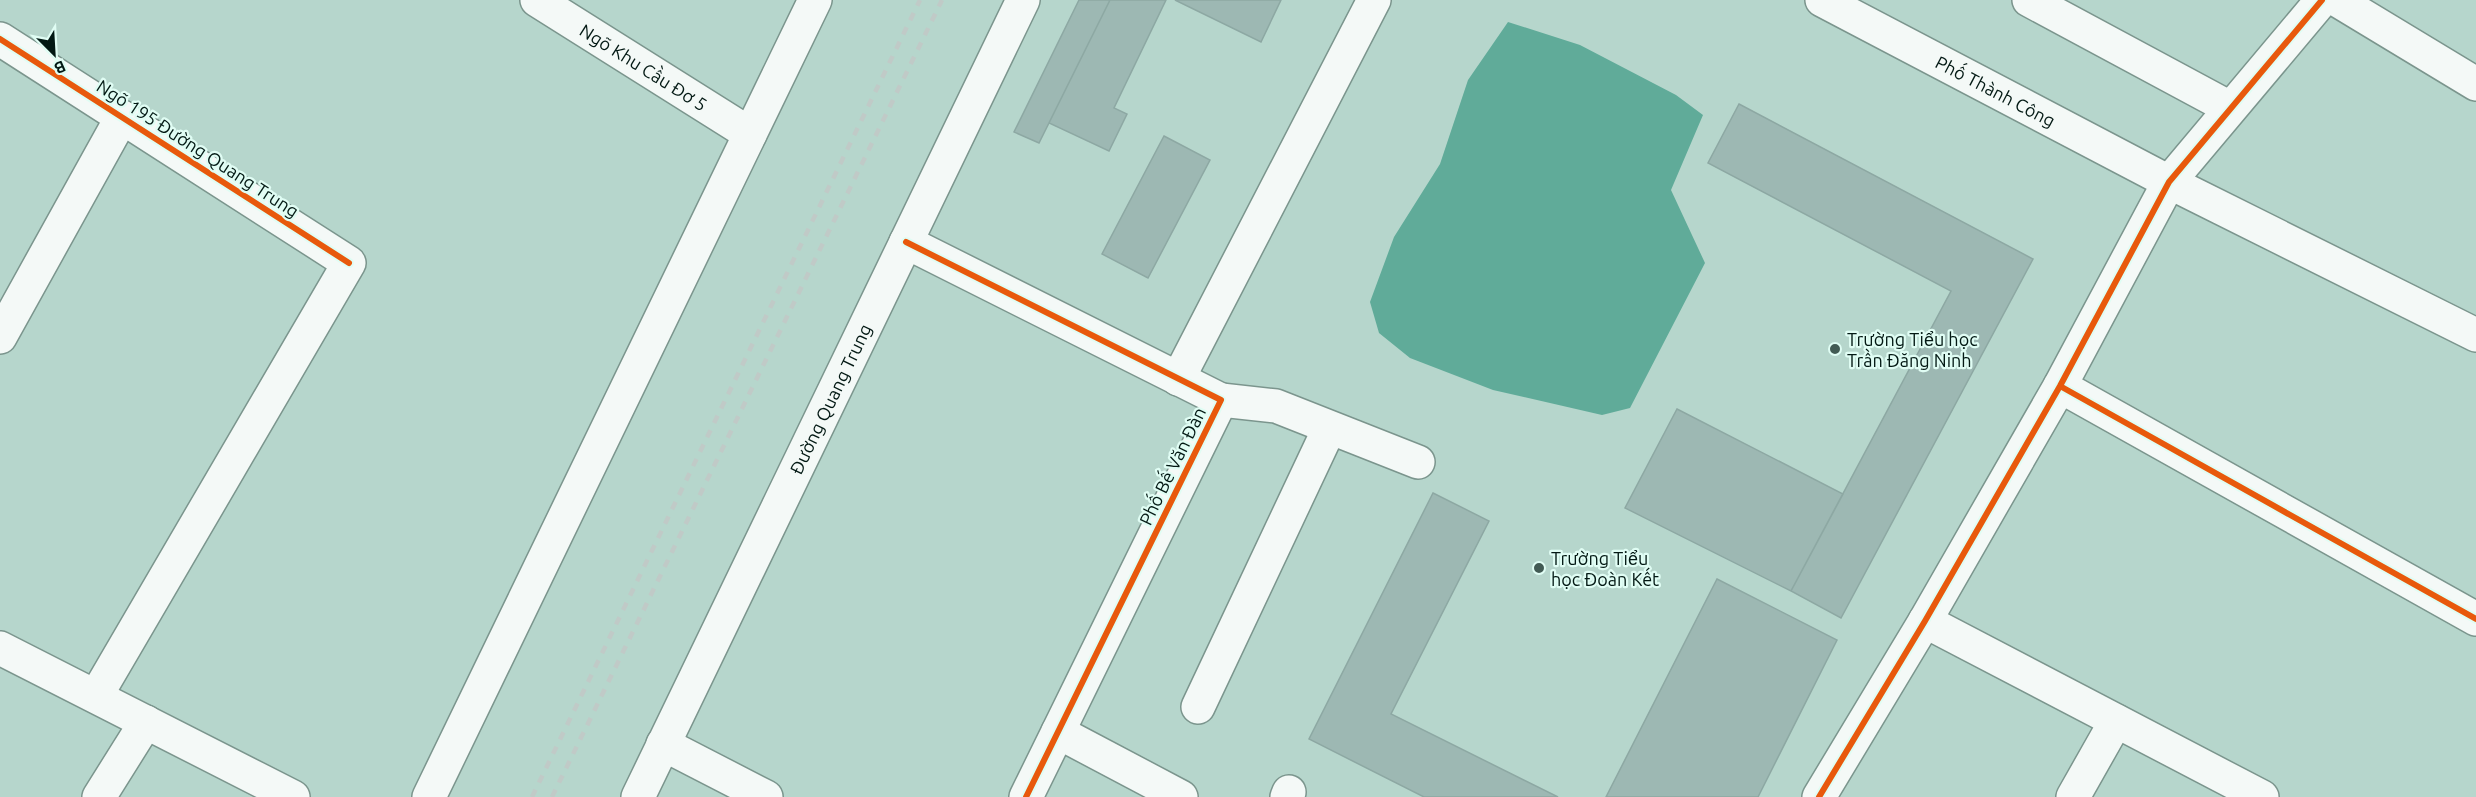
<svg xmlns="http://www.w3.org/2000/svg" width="2476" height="797" font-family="Ubuntu,sans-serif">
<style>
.water{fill:#60ab99}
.building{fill:#9db8b3;stroke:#8da8a3;stroke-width:1.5}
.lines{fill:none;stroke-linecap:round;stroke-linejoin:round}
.minor-casing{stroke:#7b958d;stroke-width:36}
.highway-casing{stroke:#7b958d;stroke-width:36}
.minor{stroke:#f4f9f7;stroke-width:33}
.highway{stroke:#f4f9f7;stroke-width:33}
.rail{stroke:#c0cac7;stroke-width:4.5;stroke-dasharray:8 8;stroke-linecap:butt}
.cycleway-casing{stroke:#e0fdf4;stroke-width:10}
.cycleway{stroke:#e8590c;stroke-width:6}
.poi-dot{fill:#425b54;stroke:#e0fdf4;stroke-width:2}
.labels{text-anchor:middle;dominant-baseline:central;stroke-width:4.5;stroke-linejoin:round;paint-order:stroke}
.street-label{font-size:18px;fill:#031914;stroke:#e0fdf4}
.poi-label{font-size:18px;fill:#031914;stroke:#e0fdf4;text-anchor:start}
</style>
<rect width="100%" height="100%" fill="#b6d6cc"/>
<path class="water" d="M1508 22 1580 45 1676 95 1703 115 1671 190 1705 263 1630 408 1602 415 1493 390 1410 358 1379 333 1370 302 1394 237 1440 164 1468 80Z"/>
<path class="building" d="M1079 0H1110L1039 143 1014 132Z
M1110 0H1166L1114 108 1127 114 1109 151 1049 123Z
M1175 0H1281L1261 42Z
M1739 104 2033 259 1841 618 1791 591 1951 291 1708 163Z
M1164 136 1210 160 1148 278 1102 254Z
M1677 409 1843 494 1791 591 1625 508Z
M1433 493 1489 521 1391 714 1558 797H1424L1309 739Z
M1717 579 1837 640 1758 797H1606Z"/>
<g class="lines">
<g class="minor-casing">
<g id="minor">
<path id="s1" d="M537 0 750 134"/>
<path id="s2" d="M1822 0 2169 182 2476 335"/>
<path d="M2029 0 2230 108"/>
<path d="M2337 0 2476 84"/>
<path d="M0 39 349 263 96 696"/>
<path d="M906 242 1221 400 1026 797"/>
<path d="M0 337 122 117"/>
<path d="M1178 379 1374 0"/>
<path d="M2060 386 2476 619"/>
<path d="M1221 400 1276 406 1418 462"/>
<path d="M1925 621 2262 797"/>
<path d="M0 648 293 797"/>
<path d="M1198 707 1329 429"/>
<path d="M1058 732 1181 797"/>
<path d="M663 744 766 797"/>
<path d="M99 797 146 722"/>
<path d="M1287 797 1289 792"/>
<path d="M1819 797 1925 621 2060 386 2169 182 2322 0"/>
<path d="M2073 797 2116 721"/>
</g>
</g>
<g class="highway-casing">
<g id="highway">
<path d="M429 797 815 0"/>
<path id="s3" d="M638 797 1023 0"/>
</g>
</g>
<use href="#minor" class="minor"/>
<use href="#highway" class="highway"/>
<path class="rail" d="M532 797 920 0
M552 797 942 0"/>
<g class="cycleway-casing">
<path id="cycleway" d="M0 39 349 263
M906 242 1221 400 1026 797
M2060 386 2476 619
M1819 797 1925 621 2060 386 2169 182 2322 0"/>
</g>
<use href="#cycleway" class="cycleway"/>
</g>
<g class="poi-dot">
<circle cx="1835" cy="349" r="6"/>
<circle cx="1539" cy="568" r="6"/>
</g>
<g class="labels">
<g class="street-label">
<text stroke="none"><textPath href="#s1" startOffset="126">Ngõ Khu Cầu Đơ 5</textPath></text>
<text stroke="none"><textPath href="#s2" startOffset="196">Phố Thành Công</textPath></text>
<text transform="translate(198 148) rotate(33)">Ngõ 195 Đường Quang Trung</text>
<text stroke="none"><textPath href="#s3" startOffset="442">Đường Quang Trung</textPath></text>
<text transform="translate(1172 466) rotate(-64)">Phố Bế Văn Đàn</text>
</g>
<g class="poi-label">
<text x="1847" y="339">Trường Tiểu học<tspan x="1847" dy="21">Trần Đăng Ninh</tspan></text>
<text x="1551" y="558">Trường Tiểu<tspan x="1551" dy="21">học Đoàn Kết</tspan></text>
</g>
</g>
<g transform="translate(54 54) rotate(156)" stroke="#e0fdf4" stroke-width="4.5" paint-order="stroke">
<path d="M0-4.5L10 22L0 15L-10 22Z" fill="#031914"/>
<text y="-9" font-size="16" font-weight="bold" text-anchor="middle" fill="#031914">B</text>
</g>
</svg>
